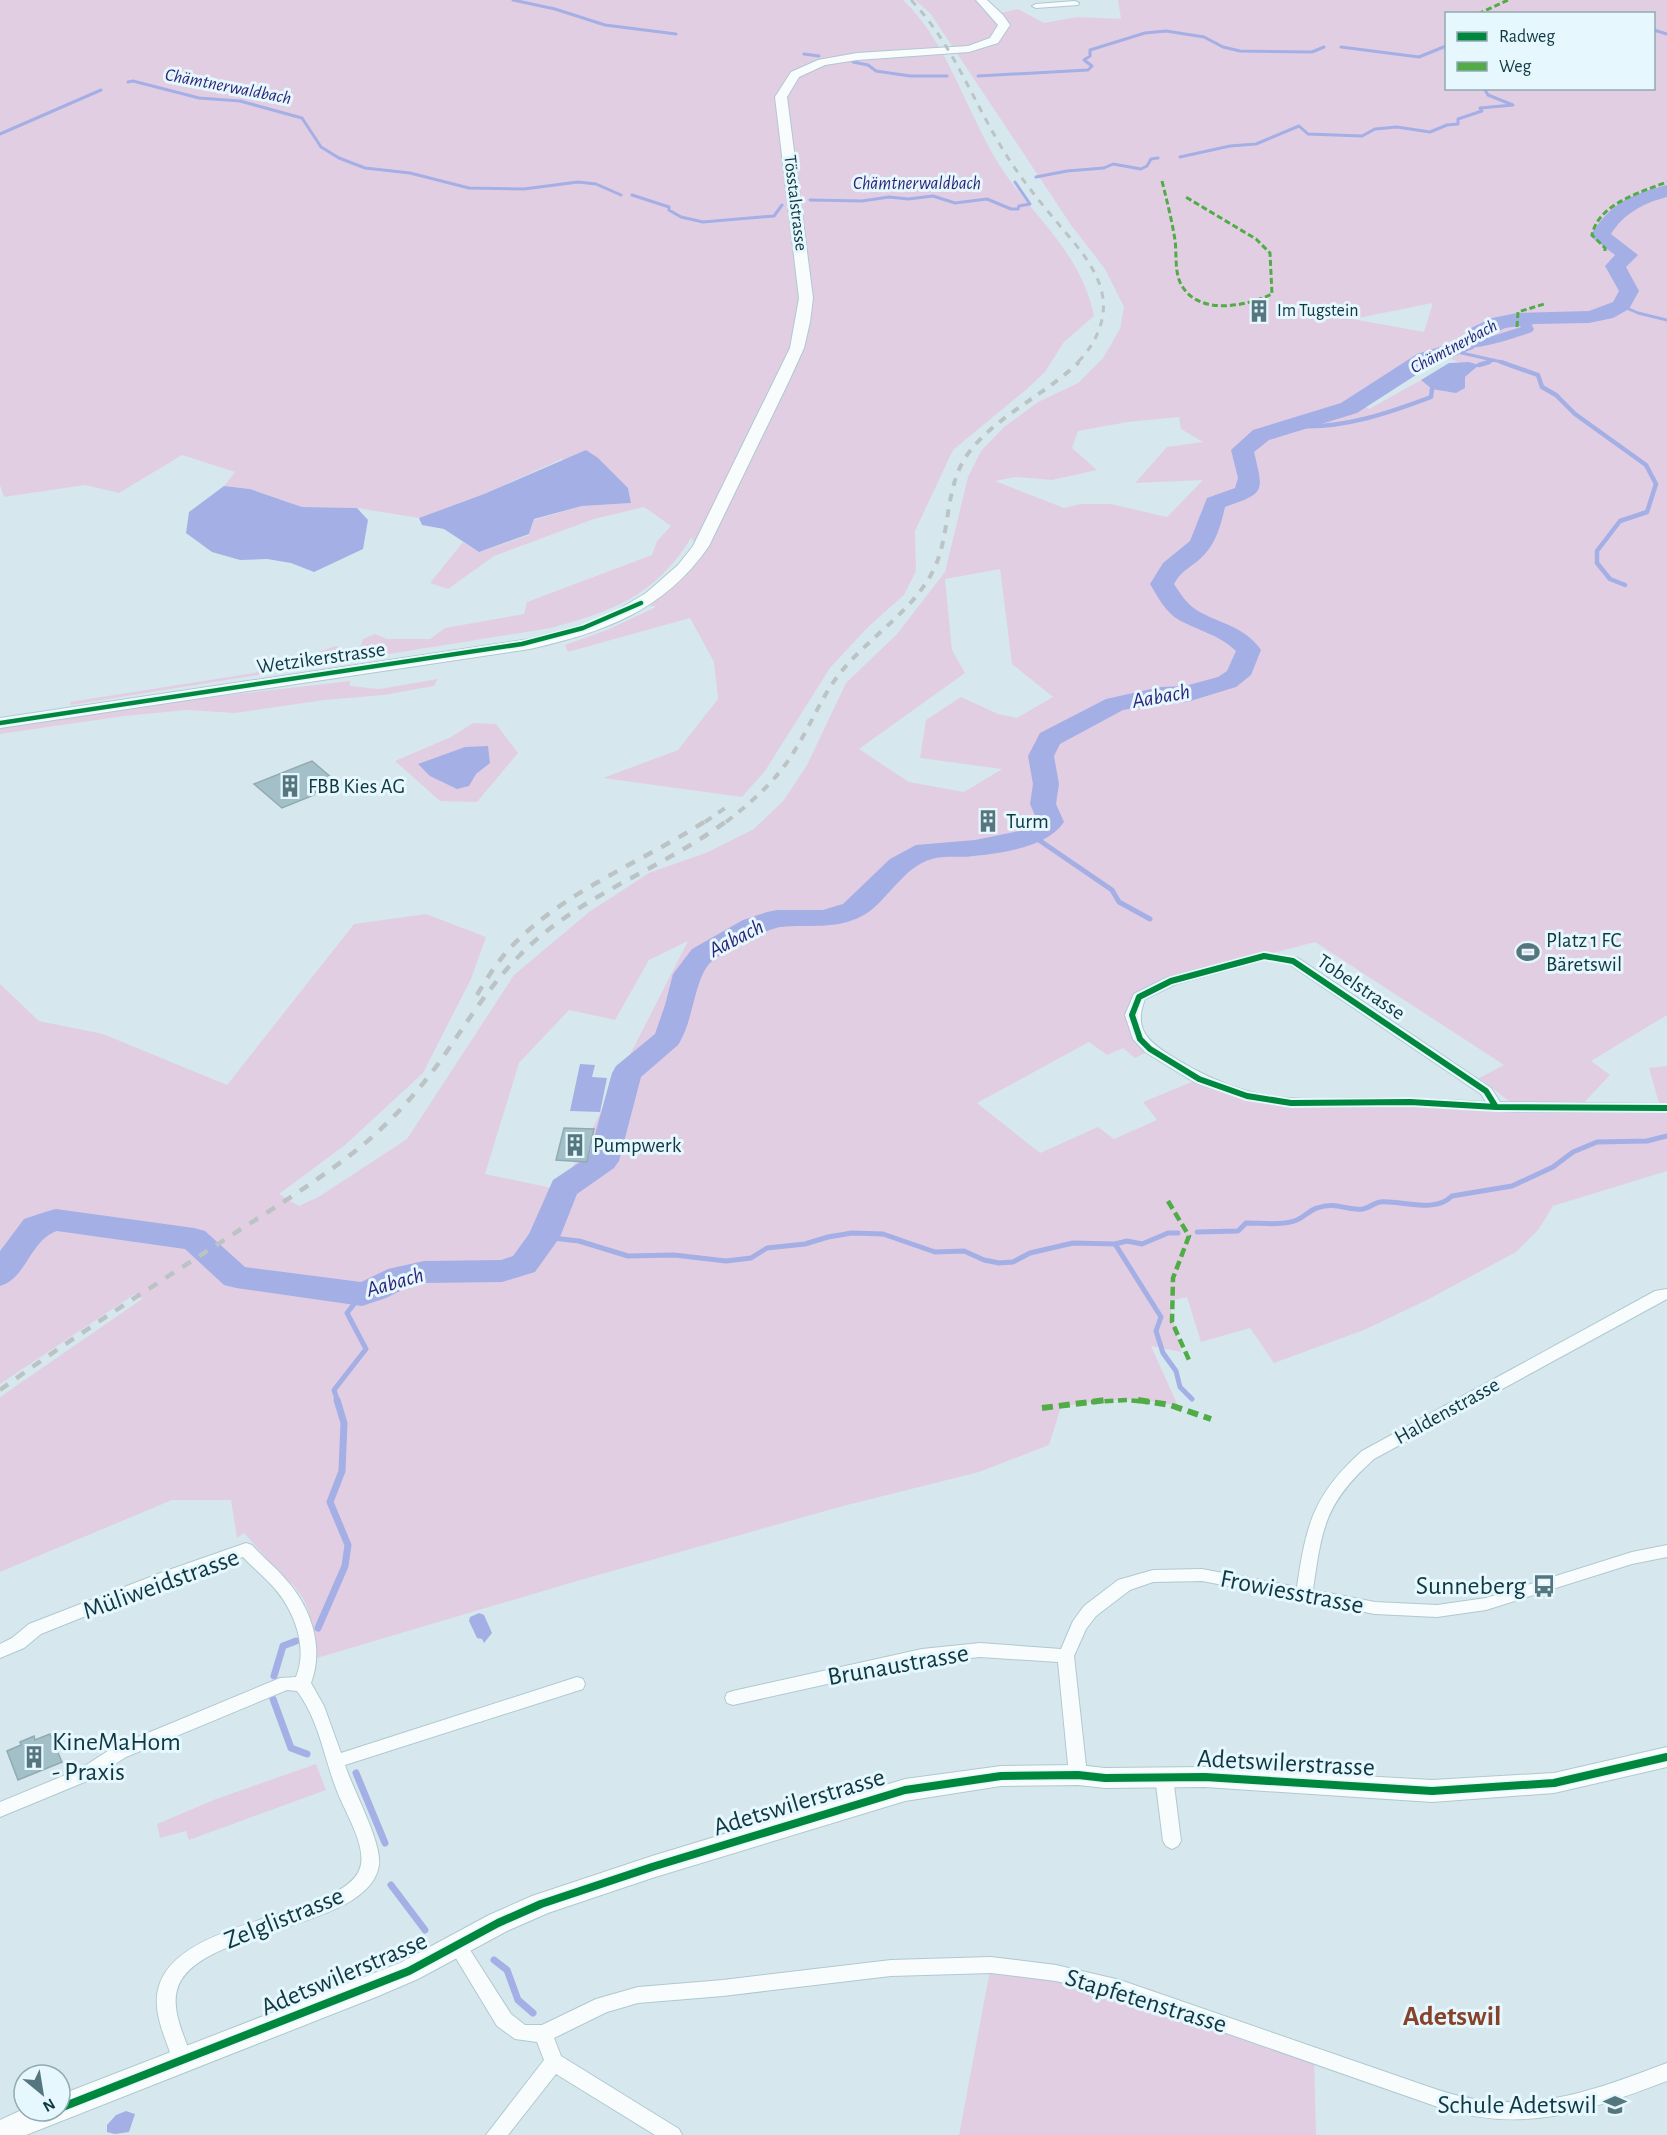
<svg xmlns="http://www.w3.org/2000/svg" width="1667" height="2135" font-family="'Alegreya Sans',sans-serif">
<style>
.green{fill:#e2cee3;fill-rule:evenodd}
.water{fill:#a4afe5}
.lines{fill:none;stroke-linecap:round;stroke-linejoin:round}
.stream-far3{stroke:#a4afe5;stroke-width:3}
.stream-far2{stroke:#a4afe5;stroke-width:4.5}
.stream-far1{stroke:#a4afe5;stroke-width:5}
.stream{stroke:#a4afe5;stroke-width:7}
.canal{fill:#a4afe5;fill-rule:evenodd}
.river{fill:#a4afe5;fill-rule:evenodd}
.building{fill:#a3c0c9;stroke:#90aab2;stroke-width:1.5}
.street-casing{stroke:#aec9d0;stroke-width:2}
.secondary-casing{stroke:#aec9d0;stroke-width:2}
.street{fill:#f9fcfc;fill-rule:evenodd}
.secondary{fill:#f9fcfc;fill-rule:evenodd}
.rail-far2{stroke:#bcc3c5;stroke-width:3;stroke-dasharray:7 7;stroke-linecap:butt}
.rail-far1{stroke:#bcc3c5;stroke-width:4;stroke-dasharray:8 8;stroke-linecap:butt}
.rail{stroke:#bcc3c5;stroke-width:4.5;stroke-dasharray:10 10;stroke-linecap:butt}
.quiet-far2{stroke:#51ac47;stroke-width:3;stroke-dasharray:6 3;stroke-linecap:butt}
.quiet-far1{stroke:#51ac47;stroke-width:4.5;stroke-dasharray:9 4.5;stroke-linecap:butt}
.quiet{stroke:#51ac47;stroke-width:6;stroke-dasharray:11 6;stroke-linecap:butt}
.cycleway-far2-casing{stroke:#e6f7fd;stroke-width:8}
.cycleway-far1-casing{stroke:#e6f7fd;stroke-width:10}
.cycleway-casing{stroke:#e6f7fd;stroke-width:11}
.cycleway-far2{stroke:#00873e;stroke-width:4.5}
.cycleway-far1{stroke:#00873e;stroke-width:6}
.cycleway{stroke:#00873e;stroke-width:8}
.labels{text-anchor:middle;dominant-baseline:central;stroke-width:6;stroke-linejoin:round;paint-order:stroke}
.far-water-label{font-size:18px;font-style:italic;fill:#2b247a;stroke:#e6f7fd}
.far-street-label{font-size:18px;fill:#0f3843;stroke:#e6f7fd}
.far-poi-label{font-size:18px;fill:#0f3843;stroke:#e6f7fd;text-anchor:start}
.street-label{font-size:21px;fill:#0f3843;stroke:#e6f7fd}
.poi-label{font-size:21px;fill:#0f3843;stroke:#e6f7fd;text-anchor:start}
.water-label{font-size:22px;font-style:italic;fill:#2b247a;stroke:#e6f7fd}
.near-street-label{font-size:26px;fill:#0f3843;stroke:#e6f7fd}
.near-poi-label{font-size:26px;fill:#0f3843;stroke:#e6f7fd;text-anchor:end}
.near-quarter-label{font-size:28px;font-weight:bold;fill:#86422b;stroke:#e6f7fd}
</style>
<rect width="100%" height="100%" fill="#d6e8ee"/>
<path class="green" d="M0 0H903C948 42 967 114 1000 166 1034 218 1081 252 1094 316L1064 342 1045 372 1028 388 953 450 915 531 916 571 904 595 868 627 830 668 765 771 742 797 603 778 678 750 718 699 714 662 690 618 568 652 565 645 607 630 656 607 641 603 700 547 691 538C656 595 614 611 551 628L71 705 70 702 254 673 336 646 358 653 363 639 375 634 387 639H430L445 628 524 614 527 602 652 555 657 541 671 526 644 507 594 519 494 556 448 589 430 583 463 542 479 552 529 535 534 520 582 506 631 503 628 488 562 459 484 494 419 518 357 508 302 507 250 489 224 486 235 472 182 455 119 493 85 485 4 497 0 485Z
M915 0H981L996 14 1018 9 1044 23 1077 17 1121 19 1118 0H1667V1015L1591 1061 1610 1075 1579 1108 1660 1107 1649 1068 1667 1066V1171L1553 1206 1539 1229 1516 1252 1427 1300 1364 1330 1274 1363 1250 1328 1201 1342 1187 1297 1169 1301 1181 1352 1151 1346 1178 1406C1136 1396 1104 1399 1061 1407L1049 1445 979 1472 843 1506 577 1581 317 1658C314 1638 312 1611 300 1594 291 1581 277 1571 265 1561L267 1559 244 1533 237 1538 231 1500H172L0 1572V1397L142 1299 135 1294 0 1384V984L39 1021 103 1034 227 1085 354 924 426 914 486 937 471 979 423 1073 345 1145 279 1194 299 1206 320 1196 407 1139 514 975 589 912 649 873 708 852 754 829 784 800 807 765 846 683 897 634 945 572 968 477 981 451 1004 427 1038 402 1078 383 1103 358 1120 329 1124 307 1105 269 1071 225 930 13ZM1446 14H1654V88H1446ZM1433 303 1424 332 1353 319ZM1439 354 1475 369 1465 377 1427 382 1421 380 1369 409 1359 403 1415 363ZM1179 417 1181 429 1203 442 1167 447 1135 483 1203 480 1167 517 1111 504H1080L1064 508 995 481 1015 477 1052 480 1097 470 1072 448 1078 431 1128 422ZM1000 569 1012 664 1053 697 1017 718 998 714 961 697 926 720 920 758 1002 769 964 792 909 782 859 749 965 673 952 650 945 579ZM688 941 561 1190 485 1174 519 1063 569 1010 615 1020 649 960ZM1315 942 1504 1065 1479 1078 1518 1108 1291 1103 1199 1079 1143 1102 1157 1120 1114 1139 1098 1127 1040 1153 977 1103 1089 1042 1107 1055 1123 1048 1135 1058 1151 1050 1132 1015 1139 997 1199 972Z
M438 679 434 686 384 695 324 700 235 713 187 710 124 716 0 734V728L203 698 350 681V686L379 689Z
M473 723 496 724 518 753 477 802 440 801 395 761 451 737Z
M316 1764 326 1790 189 1840 186 1831 160 1838 157 1824 216 1799Z
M991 1965 1056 1973 1314 2055 1316 2135H959Z"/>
<path class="water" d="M1469 362 1479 365 1465 377V388L1456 393 1432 389 1421 380 1449 363Z
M586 450 598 458 628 488 631 503 582 506 534 519 529 534 479 552 444 529 422 525 419 518 484 494Z
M224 486 250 489 302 507 357 508 368 520 363 549 314 572 291 563 267 559 240 560 212 552 186 533 189 512Z
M488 746 490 763 476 774 469 786 457 789 430 776 418 764 465 747Z
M580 1064 595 1065 592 1077 607 1078 600 1112 570 1111Z
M479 1613 484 1615 492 1633 484 1643 482 1639 477 1638 469 1621 470 1617Z
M126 2111 135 2114 129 2132 115 2134 107 2132V2125L116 2115Z"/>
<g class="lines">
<path class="stream-far3" d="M513 0 555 9 605 25 676 34
M1654 30 1667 34
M1341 47 1419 57 1446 46
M804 54 819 56
M853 62 868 65 876 71 910 76H947
M978 76 1088 70 1092 66 1084 60 1090 56V50L1145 33 1166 31 1204 37 1223 47 1240 51 1312 52 1324 47
M128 82 133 81 199 98 240 101 302 118 321 147 339 158 365 168 410 173 469 188 524 189 578 182 596 184 621 195
M0 134 101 90
M1180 157 1230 146 1256 144 1299 126 1308 134 1362 136 1375 129 1397 127 1430 132 1447 125 1458 124V119L1482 111 1480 108 1513 105 1488 95 1484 88
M1036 177 1067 171 1104 168 1113 164 1141 169 1147 166 1151 159 1158 158
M632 195 669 207V210L681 217 703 222 774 216 782 205
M810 200 862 201 889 197 908 199 933 196 955 203 987 199 1011 209H1018L1019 206 1030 204 1015 182
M1622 306 1638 313 1667 320
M1453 351 1506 363
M1485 363 1494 360"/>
<path class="stream-far2" d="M1501 362 1538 375 1542 387 1556 395 1575 414 1646 465 1656 484 1647 512 1620 521 1597 551V563L1610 579 1625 585
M1479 365 1489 362
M1297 426C1342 429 1389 413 1431 397L1432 389"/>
<path class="stream-far1" d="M1033 836 1112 890 1119 902 1150 919
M1197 1232 1238 1231 1246 1223C1262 1223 1282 1226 1297 1220 1304 1217 1310 1210 1317 1208 1337 1201 1346 1211 1363 1209 1369 1208 1374 1203 1380 1202 1402 1200 1434 1214 1452 1196L1512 1186 1553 1167 1573 1152 1597 1142 1647 1141 1667 1136
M544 1237 579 1241 628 1256 674 1255 726 1261 751 1258 767 1248 805 1244 828 1237 852 1233 883 1234 935 1252 964 1251 984 1260 999 1263 1013 1262 1030 1253 1073 1243 1115 1244 1127 1241 1142 1244 1168 1233H1178
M1115 1244 1161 1317 1156 1331 1163 1353 1176 1371 1180 1387 1192 1399
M338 1402 334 1390 366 1349 347 1313 362 1294"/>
<path class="stream" d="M318 1628 345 1566 348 1545 330 1502 342 1471 344 1423 337 1400
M274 1676 283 1646 296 1641
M273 1699 291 1748 307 1754
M356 1773 385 1843
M391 1885 425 1930
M494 1960 507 1970 518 2000 533 2013"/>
<path class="canal" d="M1522 313 1526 314 1534 329 1532 332C1518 337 1470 354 1460 345L1462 342 1477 341 1521 327 1516 317Z"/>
<path class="river" d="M1667 185V197C1644 203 1624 213 1611 234L1638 255 1626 267 1639 291 1629 309 1613 318 1589 323 1535 324 1505 328 1483 339 1473 349 1433 364 1357 413 1269 440 1254 452C1264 493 1265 493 1225 507 1221 524 1217 541 1204 555 1194 566 1181 570 1174 584 1180 593 1186 603 1195 609 1218 624 1244 625 1261 650L1251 675 1236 687 1187 702 1160 703 1123 710 1060 744 1054 756 1059 784 1056 804 1064 822C1048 847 1002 853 973 856 960 858 945 855 932 859 902 867 886 904 862 916 836 930 809 924 781 927 768 928 723 952 712 961 694 977 694 1021 678 1045L641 1077 619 1161 614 1168 577 1194 560 1237 535 1272 502 1282 424 1283 408 1287 386 1298 362 1306 236 1288 224 1285 185 1249 57 1231C30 1240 27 1278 0 1286V1251L24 1219 45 1212 56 1209 194 1228 205 1231 245 1267 361 1282 388 1269 424 1261 501 1260 513 1256 529 1234 553 1180 589 1156 612 1073 616 1066 655 1034 665 1005 673 974 692 949 743 920 767 912 777 910H823L843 904 890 859 916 845 975 840 1024 830 1037 820 1030 804 1033 784 1028 756 1040 733 1106 699 1160 687 1185 686 1218 677 1227 671 1236 651C1220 635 1199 631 1179 620 1165 612 1158 597 1150 584L1163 563 1190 541 1207 498 1235 488 1238 478 1231 450 1253 430 1341 403 1417 354 1459 341 1471 328 1492 318 1517 313 1589 311 1613 302 1619 291 1605 266 1615 255 1590 236C1611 203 1630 194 1667 185Z"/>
</g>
<path class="building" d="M312 761 333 779 321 784 326 788 312 794 314 795 282 808 254 784Z
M564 1128 594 1129 587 1162 556 1160Z
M50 1734 62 1762 18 1780 7 1751 21 1745 20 1742 34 1736 35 1740Z"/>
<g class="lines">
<g class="street-casing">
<path id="street" d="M1075 1 1079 3 1078 5 1036 8 1032 6 1036 4Z
M1264 952 1298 958 1491 1088 1500 1102 1667 1104V1112H1519L1410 1106 1291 1107 1247 1100 1194 1082 1145 1052 1133 1039 1125 1015 1134 994 1166 978ZM1264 960 1289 964 1481 1094 1486 1102C1449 1100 1412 1098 1376 1098 1334 1098 1288 1103 1247 1091 1220 1083 1197 1072 1173 1057 1148 1042 1133 1029 1145 999L1176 984Z
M1667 1289V1299L1374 1459C1325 1503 1322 1527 1313 1590L1375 1602 1437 1605 1486 1598 1632 1552 1667 1545V1557L1632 1564 1486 1610 1437 1617 1375 1614 1202 1581 1153 1582 1130 1590 1096 1616 1086 1629 1074 1656 1087 1775 1084 1780 1078 1782 1072 1780 1069 1775 1058 1662 980 1657 922 1663 733 1705 727 1703 725 1698 727 1693 733 1691 922 1649 980 1643 1061 1649 1073 1621 1084 1606 1118 1580 1153 1570 1202 1569 1297 1587C1306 1524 1314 1494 1362 1451L1655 1291Z
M246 1543 252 1545C263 1558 277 1568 288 1582 312 1610 324 1648 311 1683L324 1706 341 1753 577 1677 583 1679 585 1684 583 1689 345 1765C353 1790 382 1842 379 1865 369 1932 194 1927 177 1990 171 2012 186 2040 193 2061L190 2067 183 2070 176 2067 173 2061C166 2039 151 2010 159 1986 180 1915 353 1917 361 1864 365 1843 344 1810 337 1791 324 1758 319 1720 297 1691L287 1690 126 1757 92 1779 0 1817V1802L80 1769 114 1747 280 1678 296 1677C308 1648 295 1613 276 1590 266 1578 253 1568 243 1557L175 1580 41 1634 24 1648 0 1658V1644L12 1638 29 1624 163 1572Z
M1164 1770 1170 1772 1173 1777 1181 1841 1178 1846 1172 1849 1166 1846 1163 1841 1155 1777 1158 1772Z
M457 1937 463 1939 511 2014 525 2025H542L596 1999 638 1987 723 1980 891 1960 991 1957 1056 1965 1120 1980 1438 2090C1523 2118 1587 2093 1667 2063V2081C1587 2111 1523 2135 1438 2107L1120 1996 1056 1981 991 1973 891 1976 723 1996 638 2003 607 2012 554 2038 561 2056 679 2129 682 2135H655L556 2074 508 2135H486L544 2060 537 2042 515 2039 497 2026 448 1945 451 1939Z"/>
</g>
<g class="secondary-casing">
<path id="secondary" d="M976 0H987L1003 15 1010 25 998 43 969 52 857 60 825 65 799 77 787 97 813 298 810 322 804 348 789 381 709 546C664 611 604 632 530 649L0 728V718L530 639 583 625 609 615 646 593 678 565 693 546 790 348 799 298 775 97 791 72 818 60 857 53 968 46 990 38 998 25Z
M1667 1747V1767L1554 1793 1432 1802 1205 1787 1105 1788 1078 1785 1001 1786 905 1801 652 1878 548 1913 507 1931 418 1979 376 1997 26 2135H0V2120L24 2109 60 2111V2095L400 1963 489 1915 532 1896 652 1856 905 1779 1001 1766 1078 1765 1105 1768 1205 1767 1432 1780 1554 1773Z"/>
</g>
<use href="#street" class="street"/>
<use href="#secondary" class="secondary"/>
<path class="rail-far2" d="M911 0C951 42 970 94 999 143 1015 171 1035 196 1056 221 1073 242 1096 265 1102 293 1108 319 1095 345 1077 363"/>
<path class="rail-far1" d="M705 822 728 806
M726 822C753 801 778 779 795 750 811 725 822 695 841 672 869 637 912 612 933 571 952 534 943 485 970 451 999 414 1045 395 1079 362"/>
<path class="rail" d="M477 995C487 978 498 961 511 947 565 890 643 862 707 820
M0 1390C77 1334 158 1283 238 1231 279 1205 320 1179 358 1149 390 1123 417 1093 441 1060 466 1024 489 986 520 955 580 894 661 870 728 820"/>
<path class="quiet-far2" d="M1478 14 1508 0
M1162 181C1167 201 1172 221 1175 240 1177 255 1174 273 1182 286 1200 316 1247 306 1272 294L1270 253 1256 239 1184 196
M1605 251V248L1592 235C1598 204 1641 192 1667 182
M1517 327 1518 312 1544 304"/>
<path class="quiet-far1" d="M1168 1201 1189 1236 1173 1278 1172 1322 1189 1360
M1091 1402 1127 1400 1150 1402"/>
<path class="quiet" d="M1138 1400 1170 1405 1211 1419
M1042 1408 1106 1400"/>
<g class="cycleway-far2-casing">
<path id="cycleway-far2" d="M0 723 522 644 583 628 641 603"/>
</g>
<g class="cycleway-far1-casing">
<path id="cycleway-far1" d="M1264 956 1293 961 1486 1091 1496 1107 1410 1102 1291 1103 1247 1096 1199 1079 1150 1049 1140 1039 1132 1015 1139 997 1171 981Z
M1496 1107 1667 1108"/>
</g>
<g class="cycleway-casing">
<path id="cycleway" d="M60 2108 409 1971 498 1923 541 1904 652 1867 905 1790 1001 1776 1078 1775 1105 1778 1205 1777 1432 1791 1554 1783 1667 1757"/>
</g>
<use href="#cycleway-far2" class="cycleway-far2"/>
<use href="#cycleway-far1" class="cycleway-far1"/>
<use href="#cycleway" class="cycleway"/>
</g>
<defs>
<g id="building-bare" transform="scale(1.8)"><path d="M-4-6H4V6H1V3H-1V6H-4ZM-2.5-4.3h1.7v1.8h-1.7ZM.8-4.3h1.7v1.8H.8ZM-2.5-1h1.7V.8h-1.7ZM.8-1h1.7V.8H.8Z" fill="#55767f" stroke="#e6f7fd" stroke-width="2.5" paint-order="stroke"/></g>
<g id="stadium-bare" transform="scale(1.8)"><path d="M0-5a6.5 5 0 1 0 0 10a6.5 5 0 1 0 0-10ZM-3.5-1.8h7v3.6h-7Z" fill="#55767f" stroke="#e6f7fd" stroke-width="2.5" paint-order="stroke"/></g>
<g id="bus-bare" transform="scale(1.8)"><path d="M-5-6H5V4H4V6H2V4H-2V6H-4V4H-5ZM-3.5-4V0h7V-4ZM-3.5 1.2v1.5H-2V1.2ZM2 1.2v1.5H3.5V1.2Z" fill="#55767f" stroke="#e6f7fd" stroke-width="2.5" paint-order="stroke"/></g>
<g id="school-bare" transform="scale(1.8)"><path d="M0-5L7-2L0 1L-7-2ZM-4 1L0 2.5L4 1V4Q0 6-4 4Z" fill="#55767f" stroke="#e6f7fd" stroke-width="2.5" paint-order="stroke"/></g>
</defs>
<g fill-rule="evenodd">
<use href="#building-bare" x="1259" y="311"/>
<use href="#building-bare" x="290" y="786"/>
<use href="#building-bare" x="988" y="821"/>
<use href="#stadium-bare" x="1528" y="952"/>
<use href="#building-bare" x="575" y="1145"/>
<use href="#bus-bare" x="1544" y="1586"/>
<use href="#building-bare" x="34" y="1757"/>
<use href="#school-bare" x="1615" y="2105"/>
</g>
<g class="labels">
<g class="far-water-label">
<text transform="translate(228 87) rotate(11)">Chämtnerwaldbach</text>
<text x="917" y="184">Chämtnerwaldbach</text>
<text transform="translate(1454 347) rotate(-28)">Chämtnerbach</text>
</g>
<g class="far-street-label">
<text transform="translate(795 203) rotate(83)">Tösstalstrasse</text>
</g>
<g class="far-poi-label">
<text x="1277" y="311">Im Tugstein</text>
</g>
<g class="street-label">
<text transform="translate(321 658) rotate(-8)">Wetzikerstrasse</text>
<text transform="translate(1361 987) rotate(34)">Tobelstrasse</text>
<text transform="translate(1447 1411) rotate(-29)">Haldenstrasse</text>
</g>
<g class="poi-label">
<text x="308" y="786">FBB Kies AG</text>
<text x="1006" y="821">Turm</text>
<text x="1546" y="940">Platz 1 FC<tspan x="1546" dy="24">Bäretswil</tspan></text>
<text x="593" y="1145">Pumpwerk</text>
</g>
<g class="water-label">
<text transform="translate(1161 696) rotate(-10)">Aabach</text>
<text transform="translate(736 938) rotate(-27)">Aabach</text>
<text transform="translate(395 1282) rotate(-16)">Aabach</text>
</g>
<g class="near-street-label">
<text transform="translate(161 1584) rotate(-20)">Müliweidstrasse</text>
<text transform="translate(1292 1592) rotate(11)">Frowiesstrasse</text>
<text transform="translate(898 1665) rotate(-10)">Brunaustrasse</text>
<text transform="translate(1286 1763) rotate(3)">Adetswilerstrasse</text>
<text transform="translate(799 1802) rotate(-17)">Adetswilerstrasse</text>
<text transform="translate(284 1918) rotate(-22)">Zelglistrasse</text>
<text transform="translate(344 1974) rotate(-23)">Adetswilerstrasse</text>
<text transform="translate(1146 2001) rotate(17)">Stapfetenstrasse</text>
</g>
<g class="near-poi-label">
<text x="1526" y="1586">Sunneberg</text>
<text x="52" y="1742" text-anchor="start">KineMaHom<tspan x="52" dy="30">- Praxis</tspan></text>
<text x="1597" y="2105">Schule Adetswil</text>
</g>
<g class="near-quarter-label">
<text x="1452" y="2017">Adetswil</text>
</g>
</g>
<rect x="1445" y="12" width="210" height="78" fill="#e6f7fd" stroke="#90abb3" stroke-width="1.5"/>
<rect x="1457" y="32" width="30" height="9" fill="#00873e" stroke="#90abb3" stroke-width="1.5"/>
<text x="1499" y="42" font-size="18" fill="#0f3843">Radweg</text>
<rect x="1457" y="62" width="30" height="9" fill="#51ac47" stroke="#90abb3" stroke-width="1.5"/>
<text x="1499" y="72" font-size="18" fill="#0f3843">Weg</text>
<g transform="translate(42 2093) rotate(150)"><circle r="28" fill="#e6f7fd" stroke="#90abb3" stroke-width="1.5"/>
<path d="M0-4.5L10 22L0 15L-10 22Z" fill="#55767f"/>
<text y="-9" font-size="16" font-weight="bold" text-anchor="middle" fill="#0f3843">N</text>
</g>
</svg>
